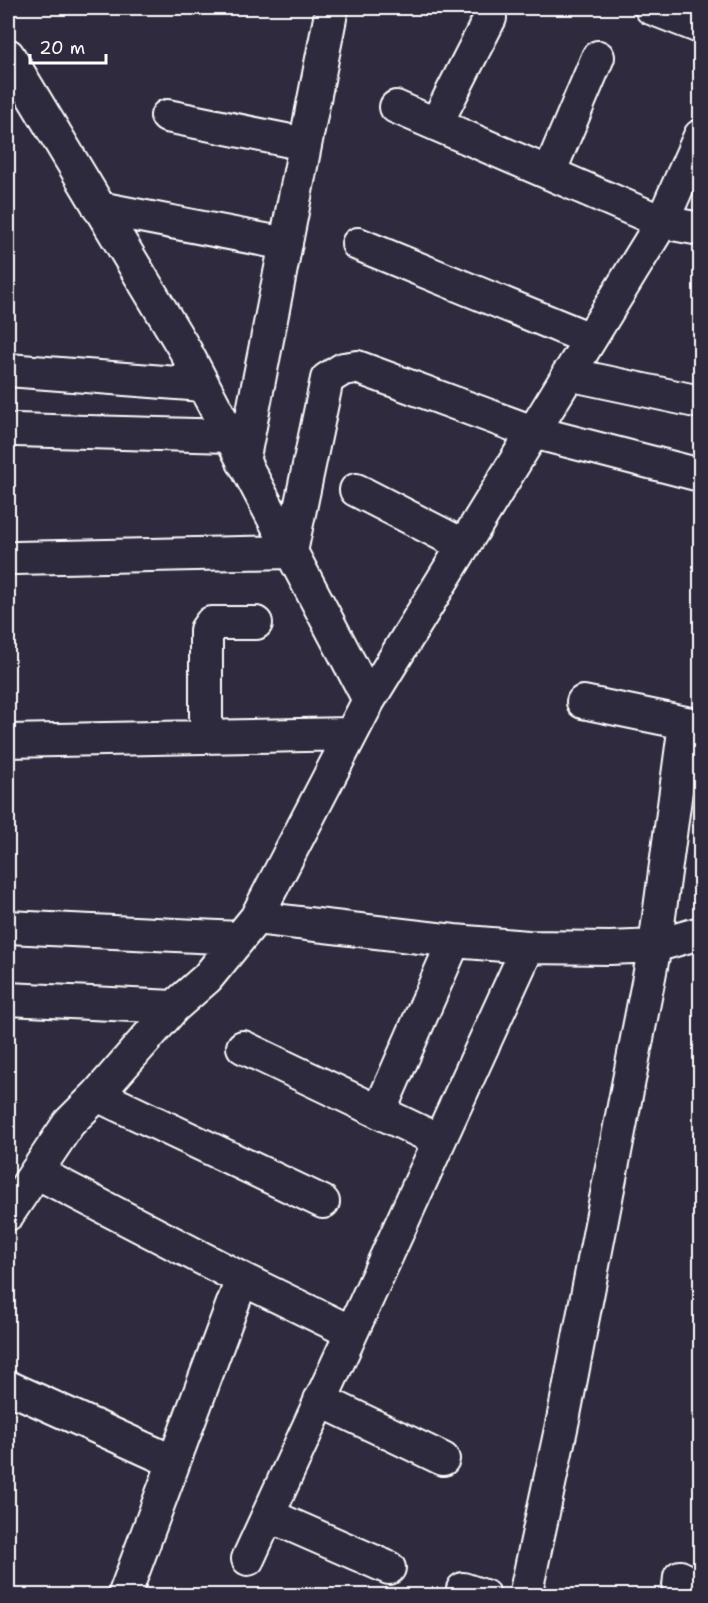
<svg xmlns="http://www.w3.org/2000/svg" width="708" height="1603" font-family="'Shantell Sans',sans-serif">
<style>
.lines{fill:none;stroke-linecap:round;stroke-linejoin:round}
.minor-casing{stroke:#fff;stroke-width:36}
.minor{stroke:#2f2a3d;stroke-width:32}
</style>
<rect width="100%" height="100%" fill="#2f2a3d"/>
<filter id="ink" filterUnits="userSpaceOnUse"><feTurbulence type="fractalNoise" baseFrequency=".0167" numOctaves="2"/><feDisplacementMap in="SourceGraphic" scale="12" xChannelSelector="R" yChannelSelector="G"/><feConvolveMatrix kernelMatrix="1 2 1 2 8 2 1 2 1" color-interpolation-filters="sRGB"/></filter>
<g filter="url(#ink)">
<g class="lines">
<g class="minor-casing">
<path id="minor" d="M651 8 700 27
M8 55 185 350 369 700
M396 107 662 222 700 229
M167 116 305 144
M436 124 490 18
M549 173 598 57
M99 208 286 244
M358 244 590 339
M8 370 203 385
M568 374 700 402
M16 430 230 436
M243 462 332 8
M356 490 463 545
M16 558 291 552 327 379 343 369 357 367 533 432 700 475
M583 702 700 726
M206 737V630L211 623H256
M8 741 351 734
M256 918 454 941 528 947 610 948 655 946 700 933
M8 927 239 938
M8 999 174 1007
M243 1047 438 1140
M97 1095 323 1202
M379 1112 454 941
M36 1172 242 1279 351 1332
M8 1214 69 1123 97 1095 174 1007 207 978 256 918 369 700 662 222 700 136
M8 1387 174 1462
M320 1400 443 1459
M268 1515 389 1568
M248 1559 528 947
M463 1589 484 1596
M124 1596 242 1279
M525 1596 564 1415 655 946 685 724
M678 1596 680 1577"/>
</g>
<use href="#minor" class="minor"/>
</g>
</g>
<rect width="708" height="1603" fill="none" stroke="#2f2a3d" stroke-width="30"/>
<rect x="15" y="15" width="678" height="1573" fill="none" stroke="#fff" stroke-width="2" filter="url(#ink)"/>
<path d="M30 54v9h76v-9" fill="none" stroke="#ffffff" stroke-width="3"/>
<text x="39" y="54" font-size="18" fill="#ffffff" stroke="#2f2a3d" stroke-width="4.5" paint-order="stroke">20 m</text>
</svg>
